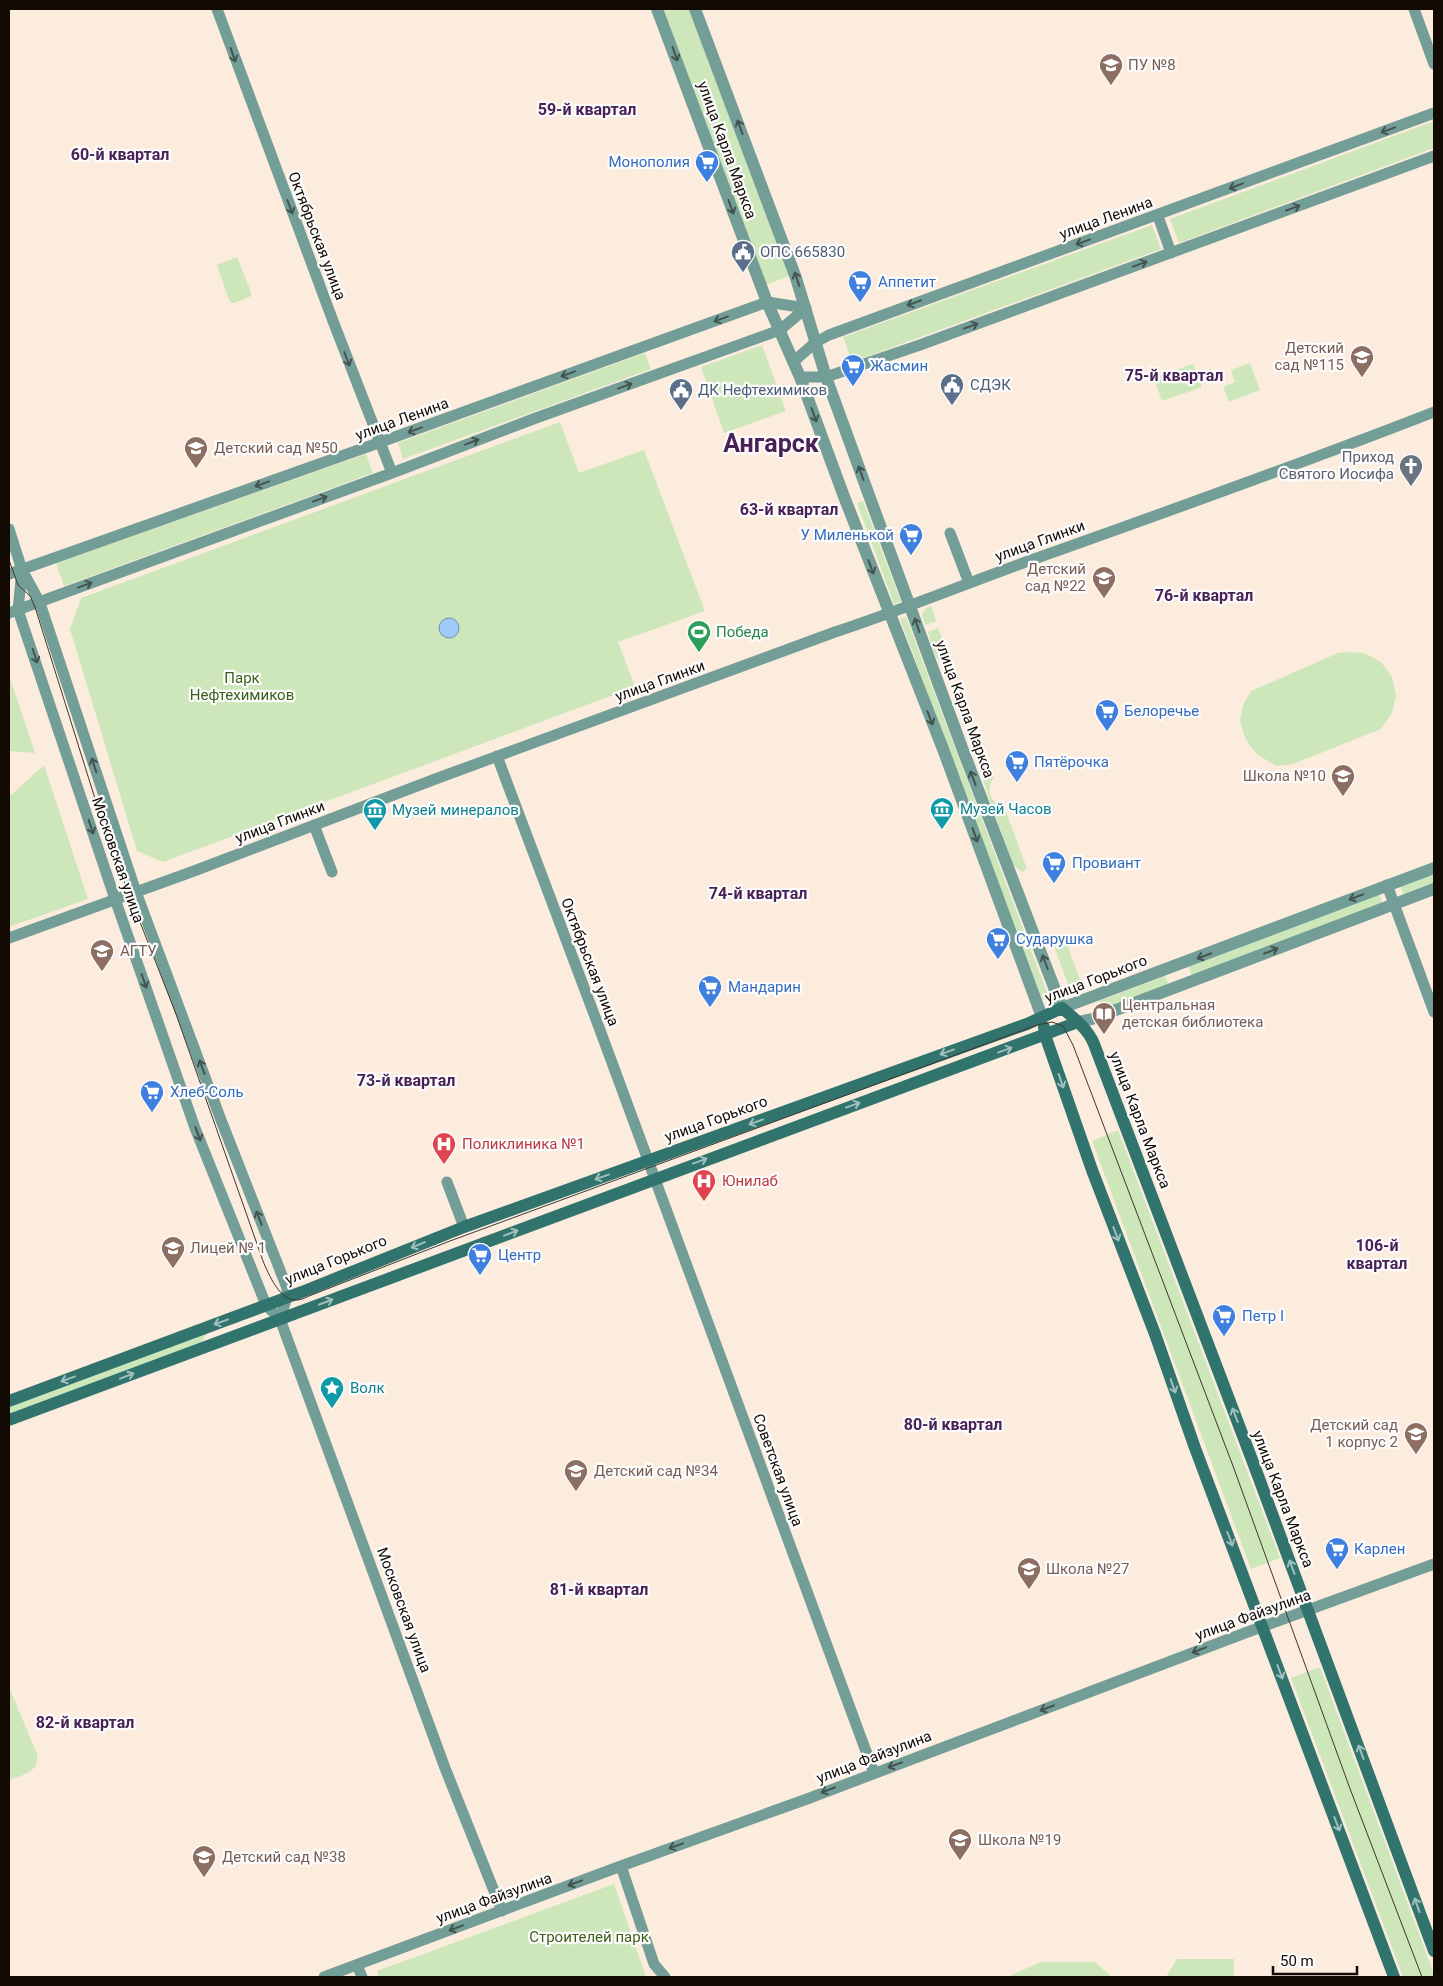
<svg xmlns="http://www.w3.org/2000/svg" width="1443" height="1986" font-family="Roboto,sans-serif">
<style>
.green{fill:#cde7ba}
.water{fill:#a1c9f9;stroke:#7690b0}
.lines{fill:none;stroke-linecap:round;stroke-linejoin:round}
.minor{stroke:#739d97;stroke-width:11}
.tertiary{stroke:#739d97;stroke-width:12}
.secondary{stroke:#31746e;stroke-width:12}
.tram{stroke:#40362e;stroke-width:1}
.oneway{stroke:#43544e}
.oneway2{stroke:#a1bfbc}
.labels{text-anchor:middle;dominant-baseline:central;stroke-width:4.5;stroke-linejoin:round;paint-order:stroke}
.education-label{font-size:15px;fill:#785e54;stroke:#fcfcfc;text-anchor:start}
.street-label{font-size:15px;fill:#130a04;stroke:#fcfcfc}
.shop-label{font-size:15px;fill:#366cbe;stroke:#fcfcfc;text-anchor:start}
.service-label{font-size:15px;fill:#4e5e75;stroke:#fcfcfc;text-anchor:start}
.worship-label{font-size:15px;fill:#5b616d;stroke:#fcfcfc;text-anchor:end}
.leisure-label{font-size:15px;fill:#27864d;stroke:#fcfcfc;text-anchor:start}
.park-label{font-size:15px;fill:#3d5f1a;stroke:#fcfcfc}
.culture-label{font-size:15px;fill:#0d838f;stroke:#fcfcfc;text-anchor:start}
.health-label{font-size:15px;fill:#be3a42;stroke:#fcfcfc;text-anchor:start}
.neighbourhood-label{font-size:16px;font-weight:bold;fill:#482157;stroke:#fcfcfc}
.town-label{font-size:25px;font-weight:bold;fill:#482157;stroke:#fcfcfc}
</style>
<rect width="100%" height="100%" fill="#fcecdd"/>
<path class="green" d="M663 9H689L789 276 766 285Z
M1434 121V148L1179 243 1170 219Z
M1152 225 1161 249 852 362 843 337Z
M237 257 251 292V296L235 303H231L229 300 217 265Z
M762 345 786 411 724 433 701 367Z
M645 353 651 369 403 459 398 443Z
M1250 363 1260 390 1229 402 1223 387 1235 382 1231 370Z
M1193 364 1202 387 1162 401 1154 378Z
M560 422 579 473 644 450 705 611 618 642 635 687 163 862 137 851 70 629 81 598Z
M366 454 373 473 64 586 56 563Z
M863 501 901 602 894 604 857 503Z
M931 606 936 621 925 625 922 614 926 608Z
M906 617 1049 998 1042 999 900 619Z
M938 628 954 668C932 661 934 652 928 632Z
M1349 652 1364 653 1381 662 1392 677 1396 696 1392 713 1381 729 1293 764 1276 766 1258 755 1249 745 1244 735 1240 720 1243 705 1251 691 1338 653Z
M9 675 35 753 9 751Z
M44 765 88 899 9 927V797Z
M990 767 994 778C985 788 990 804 1004 806L1027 869 1022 872 1013 865 981 775Z
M1434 874V886L1404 896 1400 886Z
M1379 894 1383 904 1192 977 1189 967Z
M1065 939 1082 985 1070 990 1053 943Z
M1165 976 1169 985 1103 1011 1099 1001Z
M1118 1130 1280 1558 1251 1569 1092 1141Z
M208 1332 201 1343 9 1414V1407Z
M1320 1667 1434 1974V1977H1403L1291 1678Z
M9 1687 37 1754C40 1772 23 1775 9 1780Z
M614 1884 646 1977H379L377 1971Z
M1177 1959H1234V1977H1166Z
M1041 1962H1095L1112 1977H1007Z"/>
<path class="water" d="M439 628a10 10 0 1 1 20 0a10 10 0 1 1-20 0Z"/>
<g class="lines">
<path class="minor" d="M217 9 333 321 392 473
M1414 9 1434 64
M1158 216 1171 253
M793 362 816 342 829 335 1434 113
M800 377H826L920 345 1434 156
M9 529 22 570 40 603 136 892 221 1120 287 1288V1297L280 1319
M950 533 969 583
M22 570 18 610 115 899 195 1128 266 1305 280 1319 445 1768 502 1911
M9 574 381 442 767 302 806 308
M9 613 392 473 536 418 780 330 806 308
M497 756 600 1030 874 1773
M314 825 332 872
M1387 885 1434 1012
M9 938 194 871 438 778 835 632C898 611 960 586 1023 563 1161 514 1298 465 1434 412
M447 1182 464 1227
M621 1866 654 1964 665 1977
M357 1965 362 1977
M324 1977 621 1866 807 1799 1245 1633 1434 1564"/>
<path class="tertiary" d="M657 9 767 302 800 377 843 494 943 749 1042 1017
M695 9 796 278 826 377 870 498 964 753 1062 1008 1434 868
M1078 1022 1092 1019 1434 889"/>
<path class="secondary" d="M1044 1027 1045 1035 1092 1170 1155 1334 1195 1448 1394 1977
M9 1401 307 1290 464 1227 1027 1024 1062 1008C1074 1018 1088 1029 1094 1044L1254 1465 1434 1951
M9 1420 1078 1022"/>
<path class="tram" d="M9 560 18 585 30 596 35 607 108 840 176 1014 263 1261C268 1273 280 1302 297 1300 301 1300 305 1298 309 1296L450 1241 1037 1025 1052 1022 1063 1026 1073 1045 1233 1466 1349 1786 1422 1977"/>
</g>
<defs><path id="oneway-shaft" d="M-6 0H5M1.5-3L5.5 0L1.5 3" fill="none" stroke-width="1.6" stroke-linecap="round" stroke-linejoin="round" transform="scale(1.25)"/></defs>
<g class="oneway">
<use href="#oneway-shaft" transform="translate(675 54) rotate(70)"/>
<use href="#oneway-shaft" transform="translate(233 55) rotate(71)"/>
<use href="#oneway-shaft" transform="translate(740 127) rotate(-110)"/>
<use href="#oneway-shaft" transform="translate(1388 130) rotate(160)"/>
<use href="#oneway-shaft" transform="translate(1236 186) rotate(159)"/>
<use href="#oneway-shaft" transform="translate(290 207) rotate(69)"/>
<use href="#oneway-shaft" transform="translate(731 207) rotate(70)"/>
<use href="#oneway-shaft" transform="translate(1293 208) rotate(-20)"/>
<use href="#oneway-shaft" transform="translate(1083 242) rotate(160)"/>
<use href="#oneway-shaft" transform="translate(1140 264) rotate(-20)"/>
<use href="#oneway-shaft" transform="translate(797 279) rotate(-109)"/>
<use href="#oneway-shaft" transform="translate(914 303) rotate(160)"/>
<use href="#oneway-shaft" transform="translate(721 319) rotate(160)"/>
<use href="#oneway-shaft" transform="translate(971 326) rotate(-20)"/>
<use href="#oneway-shaft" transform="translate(347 359) rotate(69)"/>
<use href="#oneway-shaft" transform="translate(568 374) rotate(160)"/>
<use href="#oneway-shaft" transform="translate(625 386) rotate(-20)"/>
<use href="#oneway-shaft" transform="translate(814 415) rotate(70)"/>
<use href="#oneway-shaft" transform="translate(415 430) rotate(160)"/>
<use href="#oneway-shaft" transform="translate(472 442) rotate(-21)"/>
<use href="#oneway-shaft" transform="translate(861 473) rotate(-110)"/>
<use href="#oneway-shaft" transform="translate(262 484) rotate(160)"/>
<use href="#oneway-shaft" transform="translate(320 499) rotate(-20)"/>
<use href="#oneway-shaft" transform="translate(871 567) rotate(69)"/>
<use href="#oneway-shaft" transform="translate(85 585) rotate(-20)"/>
<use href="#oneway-shaft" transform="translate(917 625) rotate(-109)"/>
<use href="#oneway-shaft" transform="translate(35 656) rotate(72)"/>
<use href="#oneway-shaft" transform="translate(930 718) rotate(69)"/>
<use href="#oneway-shaft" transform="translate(94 765) rotate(-108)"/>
<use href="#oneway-shaft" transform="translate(973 778) rotate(-111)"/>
<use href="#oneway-shaft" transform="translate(91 827) rotate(72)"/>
<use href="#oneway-shaft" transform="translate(975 835) rotate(70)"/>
<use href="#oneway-shaft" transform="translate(1356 897) rotate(159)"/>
<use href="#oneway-shaft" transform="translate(1271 951) rotate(-21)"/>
<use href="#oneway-shaft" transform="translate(1204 956) rotate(159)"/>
<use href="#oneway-shaft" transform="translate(1045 962) rotate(-111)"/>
<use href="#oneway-shaft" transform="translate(144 981) rotate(71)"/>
<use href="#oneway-shaft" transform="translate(202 1067) rotate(-110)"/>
<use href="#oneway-shaft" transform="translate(198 1134) rotate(69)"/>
<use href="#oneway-shaft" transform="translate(259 1218) rotate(-111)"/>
<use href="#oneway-shaft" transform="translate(1199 1650) rotate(159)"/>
<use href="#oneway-shaft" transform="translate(1047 1708) rotate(159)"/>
<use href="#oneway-shaft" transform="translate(895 1765) rotate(160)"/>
<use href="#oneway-shaft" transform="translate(828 1790) rotate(159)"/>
<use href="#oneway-shaft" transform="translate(676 1846) rotate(160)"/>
<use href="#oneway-shaft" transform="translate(575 1883) rotate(159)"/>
<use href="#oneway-shaft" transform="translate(456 1928) rotate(159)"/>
</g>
<g class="oneway2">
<use href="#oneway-shaft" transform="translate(1005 1050) rotate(-20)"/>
<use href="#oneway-shaft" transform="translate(947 1052) rotate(160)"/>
<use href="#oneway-shaft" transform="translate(1061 1081) rotate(71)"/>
<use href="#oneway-shaft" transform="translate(853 1105) rotate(-20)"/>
<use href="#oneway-shaft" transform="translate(756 1122) rotate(160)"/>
<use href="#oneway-shaft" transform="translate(700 1161) rotate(-20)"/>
<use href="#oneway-shaft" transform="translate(602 1177) rotate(160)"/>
<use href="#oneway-shaft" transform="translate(511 1233) rotate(-21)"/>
<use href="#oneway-shaft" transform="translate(1116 1234) rotate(69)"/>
<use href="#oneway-shaft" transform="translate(418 1245) rotate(158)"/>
<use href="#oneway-shaft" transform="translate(326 1302) rotate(-21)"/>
<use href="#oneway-shaft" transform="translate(221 1322) rotate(160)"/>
<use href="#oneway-shaft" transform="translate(127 1376) rotate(-21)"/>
<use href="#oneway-shaft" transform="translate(68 1379) rotate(160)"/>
<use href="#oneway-shaft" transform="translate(1173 1386) rotate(71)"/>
<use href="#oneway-shaft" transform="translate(1235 1415) rotate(-111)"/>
<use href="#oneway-shaft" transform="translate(1230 1539) rotate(69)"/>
<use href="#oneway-shaft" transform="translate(1292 1567) rotate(-110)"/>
<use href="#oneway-shaft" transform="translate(1280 1672) rotate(69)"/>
<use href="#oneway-shaft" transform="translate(1361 1752) rotate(-110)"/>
<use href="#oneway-shaft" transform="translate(1337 1824) rotate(69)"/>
<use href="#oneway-shaft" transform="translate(1417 1905) rotate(-110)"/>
</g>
<defs>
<g id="university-pin" transform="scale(1.25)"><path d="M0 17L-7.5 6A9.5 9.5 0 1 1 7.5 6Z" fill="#8d6e63" stroke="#fcfcfc"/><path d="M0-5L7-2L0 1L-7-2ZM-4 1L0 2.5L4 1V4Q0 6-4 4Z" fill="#fff"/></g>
<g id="supermarket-pin" transform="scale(1.25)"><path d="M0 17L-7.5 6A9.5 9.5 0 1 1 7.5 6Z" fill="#3f7fe0" stroke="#fcfcfc"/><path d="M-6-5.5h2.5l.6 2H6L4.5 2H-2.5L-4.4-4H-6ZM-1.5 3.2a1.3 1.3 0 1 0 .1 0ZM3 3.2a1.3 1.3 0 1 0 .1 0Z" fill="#fff"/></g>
<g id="civic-pin" transform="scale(1.25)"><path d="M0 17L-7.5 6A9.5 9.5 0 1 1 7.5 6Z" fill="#5c6f8a" stroke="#fcfcfc"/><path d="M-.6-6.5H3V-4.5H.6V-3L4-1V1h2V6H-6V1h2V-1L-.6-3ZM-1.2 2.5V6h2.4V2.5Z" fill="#fff"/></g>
<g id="school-pin" transform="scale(1.25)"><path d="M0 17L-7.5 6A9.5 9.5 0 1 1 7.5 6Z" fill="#8d6e63" stroke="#fcfcfc"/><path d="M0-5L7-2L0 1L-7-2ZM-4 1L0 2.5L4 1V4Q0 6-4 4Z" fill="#fff"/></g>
<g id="church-pin" transform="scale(1.25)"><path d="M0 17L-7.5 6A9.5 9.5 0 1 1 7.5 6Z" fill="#6b7280" stroke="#fcfcfc"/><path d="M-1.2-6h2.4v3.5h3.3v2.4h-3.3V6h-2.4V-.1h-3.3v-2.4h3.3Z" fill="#fff"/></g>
<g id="stadium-pin" transform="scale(1.25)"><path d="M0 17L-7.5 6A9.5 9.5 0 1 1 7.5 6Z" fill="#2e9e5b" stroke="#fcfcfc"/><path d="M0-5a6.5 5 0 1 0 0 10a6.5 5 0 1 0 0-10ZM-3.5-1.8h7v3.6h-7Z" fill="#fff"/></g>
<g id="museum-pin" transform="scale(1.25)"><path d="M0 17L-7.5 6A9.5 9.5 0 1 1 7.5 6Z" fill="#0f9aa8" stroke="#fcfcfc"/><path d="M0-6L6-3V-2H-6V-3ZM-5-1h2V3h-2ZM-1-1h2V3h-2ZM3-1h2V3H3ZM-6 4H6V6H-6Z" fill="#fff"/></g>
<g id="library-pin" transform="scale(1.25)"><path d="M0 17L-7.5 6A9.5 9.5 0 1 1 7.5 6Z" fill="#8d6e63" stroke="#fcfcfc"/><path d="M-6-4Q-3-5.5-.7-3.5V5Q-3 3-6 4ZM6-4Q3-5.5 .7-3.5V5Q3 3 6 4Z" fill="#fff"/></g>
<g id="hospital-pin" transform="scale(1.25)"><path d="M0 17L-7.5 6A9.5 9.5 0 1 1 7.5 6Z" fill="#e0444e" stroke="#fcfcfc"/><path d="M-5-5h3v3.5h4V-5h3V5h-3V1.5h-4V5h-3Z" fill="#fff"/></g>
<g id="sight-pin" transform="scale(1.25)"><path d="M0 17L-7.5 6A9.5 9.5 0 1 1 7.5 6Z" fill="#0f9aa8" stroke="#fcfcfc"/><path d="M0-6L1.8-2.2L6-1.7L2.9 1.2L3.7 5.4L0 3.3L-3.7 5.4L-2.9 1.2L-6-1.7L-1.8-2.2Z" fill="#fff"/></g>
</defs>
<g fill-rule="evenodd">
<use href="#university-pin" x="1111" y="65"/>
<use href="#supermarket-pin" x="707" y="162"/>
<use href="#civic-pin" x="743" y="252"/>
<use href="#supermarket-pin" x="860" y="282"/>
<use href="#school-pin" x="1362" y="357"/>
<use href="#supermarket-pin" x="853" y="366"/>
<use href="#civic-pin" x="952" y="385"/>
<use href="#civic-pin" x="681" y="390"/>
<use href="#school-pin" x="196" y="448"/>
<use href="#church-pin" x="1411" y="466"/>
<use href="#supermarket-pin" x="911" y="535"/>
<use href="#school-pin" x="1104" y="578"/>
<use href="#stadium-pin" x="699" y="632"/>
<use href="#supermarket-pin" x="1107" y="711"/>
<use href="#supermarket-pin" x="1017" y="762"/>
<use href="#school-pin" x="1343" y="776"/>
<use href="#museum-pin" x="942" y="809"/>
<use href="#museum-pin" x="375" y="810"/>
<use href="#supermarket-pin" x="1054" y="863"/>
<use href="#supermarket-pin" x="998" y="939"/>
<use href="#university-pin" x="102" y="951"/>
<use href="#supermarket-pin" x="710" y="987"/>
<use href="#library-pin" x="1104" y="1014"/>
<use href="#supermarket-pin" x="152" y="1092"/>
<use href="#hospital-pin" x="444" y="1144"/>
<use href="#hospital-pin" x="704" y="1181"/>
<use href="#school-pin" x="173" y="1248"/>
<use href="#supermarket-pin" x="480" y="1255"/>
<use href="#supermarket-pin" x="1224" y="1316"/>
<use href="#sight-pin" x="332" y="1388"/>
<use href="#school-pin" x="1416" y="1434"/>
<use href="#school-pin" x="576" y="1471"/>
<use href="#supermarket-pin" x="1337" y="1549"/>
<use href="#school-pin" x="1029" y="1569"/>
<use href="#school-pin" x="960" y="1840"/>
<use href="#school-pin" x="204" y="1857"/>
</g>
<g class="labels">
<g class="education-label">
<text x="1128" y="65">ПУ №8</text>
<text x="1344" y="348" text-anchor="end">Детский<tspan x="1344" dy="17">сад №115</tspan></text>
<text x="214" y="448">Детский сад №50</text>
<text x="1086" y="569" text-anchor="end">Детский<tspan x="1086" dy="17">сад №22</tspan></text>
<text x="1326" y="776" text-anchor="end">Школа №10</text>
<text x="120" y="951">АГТУ</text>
<text x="1122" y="1005">Центральная<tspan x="1122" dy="17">детская библиотека</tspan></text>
<text x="190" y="1248">Лицей № 1</text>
<text x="1398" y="1425" text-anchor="end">Детский сад<tspan x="1398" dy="17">1 корпус 2</tspan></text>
<text x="594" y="1471">Детский сад №34</text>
<text x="1046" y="1569">Школа №27</text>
<text x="978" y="1840">Школа №19</text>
<text x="222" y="1857">Детский сад №38</text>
</g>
<g class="street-label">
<text transform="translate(727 150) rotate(70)">улица Карла Маркса</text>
<text transform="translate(1106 218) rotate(-20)">улица Ленина</text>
<text transform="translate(317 236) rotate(69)">Октябрьская улица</text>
<text transform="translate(402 419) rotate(-20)">улица Ленина</text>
<text transform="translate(1040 541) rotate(-20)">улица Глинки</text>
<text transform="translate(660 681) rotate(-20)">улица Глинки</text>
<text transform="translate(965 709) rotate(70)">улица Карла Маркса</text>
<text transform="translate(280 822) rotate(-21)">улица Глинки</text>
<text transform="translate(118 860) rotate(71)">Московская улица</text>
<text transform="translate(590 962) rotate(69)">Октябрьская улица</text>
<text transform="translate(1096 979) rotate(-21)">улица Горького</text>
<text transform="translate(716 1119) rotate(-20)">улица Горького</text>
<text transform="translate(1140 1120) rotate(69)">улица Карла Маркса</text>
<text transform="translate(336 1260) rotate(-22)">улица Горького</text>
<text transform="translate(778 1470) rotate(70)">Советская улица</text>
<text transform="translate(1283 1499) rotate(69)">улица Карла Маркса</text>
<text transform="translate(404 1610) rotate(70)">Московская улица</text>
<text transform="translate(1253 1615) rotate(-20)">улица Файзулина</text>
<text transform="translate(874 1757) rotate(-21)">улица Файзулина</text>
<text transform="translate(494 1898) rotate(-20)">улица Файзулина</text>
</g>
<g class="shop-label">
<text x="690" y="162" text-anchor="end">Монополия</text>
<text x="878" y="282">Аппетит</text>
<text x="870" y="366">Жасмин</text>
<text x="894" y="535" text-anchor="end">У Миленькой</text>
<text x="1124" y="711">Белоречье</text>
<text x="1034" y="762">Пятёрочка</text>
<text x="1072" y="863">Провиант</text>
<text x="1016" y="939">Сударушка</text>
<text x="728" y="987">Мандарин</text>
<text x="170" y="1092">Хлеб-Соль</text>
<text x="498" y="1255">Центр</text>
<text x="1242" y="1316">Петр I</text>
<text x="1354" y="1549">Карлен</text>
</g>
<g class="service-label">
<text x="760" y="252">ОПС 665830</text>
<text x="970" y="385">СДЭК</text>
<text x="698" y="390">ДК Нефтехимиков</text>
</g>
<g class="worship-label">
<text x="1394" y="457">Приход<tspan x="1394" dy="17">Святого Иосифа</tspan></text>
</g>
<g class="leisure-label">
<text x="716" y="632">Победа</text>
</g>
<g class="park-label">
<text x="242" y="678">Парк<tspan x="242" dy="17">Нефтехимиков</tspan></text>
<text x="589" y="1937">Строителей парк</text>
</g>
<g class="culture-label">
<text x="960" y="809">Музей Часов</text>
<text x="392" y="810">Музей минералов</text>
<text x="350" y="1388">Волк</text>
</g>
<g class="health-label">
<text x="462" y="1144">Поликлиника №1</text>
<text x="722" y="1181">Юнилаб</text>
</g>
<g class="neighbourhood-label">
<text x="587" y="109">59-й квартал</text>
<text x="120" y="154">60-й квартал</text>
<text x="1174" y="375">75-й квартал</text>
<text x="789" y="509">63-й квартал</text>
<text x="1204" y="595">76-й квартал</text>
<text x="758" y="893">74-й квартал</text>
<text x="406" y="1080">73-й квартал</text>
<text x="1377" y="1245">106-й<tspan x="1377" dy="18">квартал</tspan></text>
<text x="953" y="1424">80-й квартал</text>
<text x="599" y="1589">81-й квартал</text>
<text x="85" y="1722">82-й квартал</text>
</g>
<g class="town-label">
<text x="771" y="443">Ангарск</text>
</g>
</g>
<rect width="1443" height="1986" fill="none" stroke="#130a04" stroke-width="20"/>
<path d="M1273 1966v8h84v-8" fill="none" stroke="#130a04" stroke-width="2.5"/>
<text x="1280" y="1966" font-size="15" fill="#130a04" stroke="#fcfcfc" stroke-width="4" paint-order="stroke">50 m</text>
</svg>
